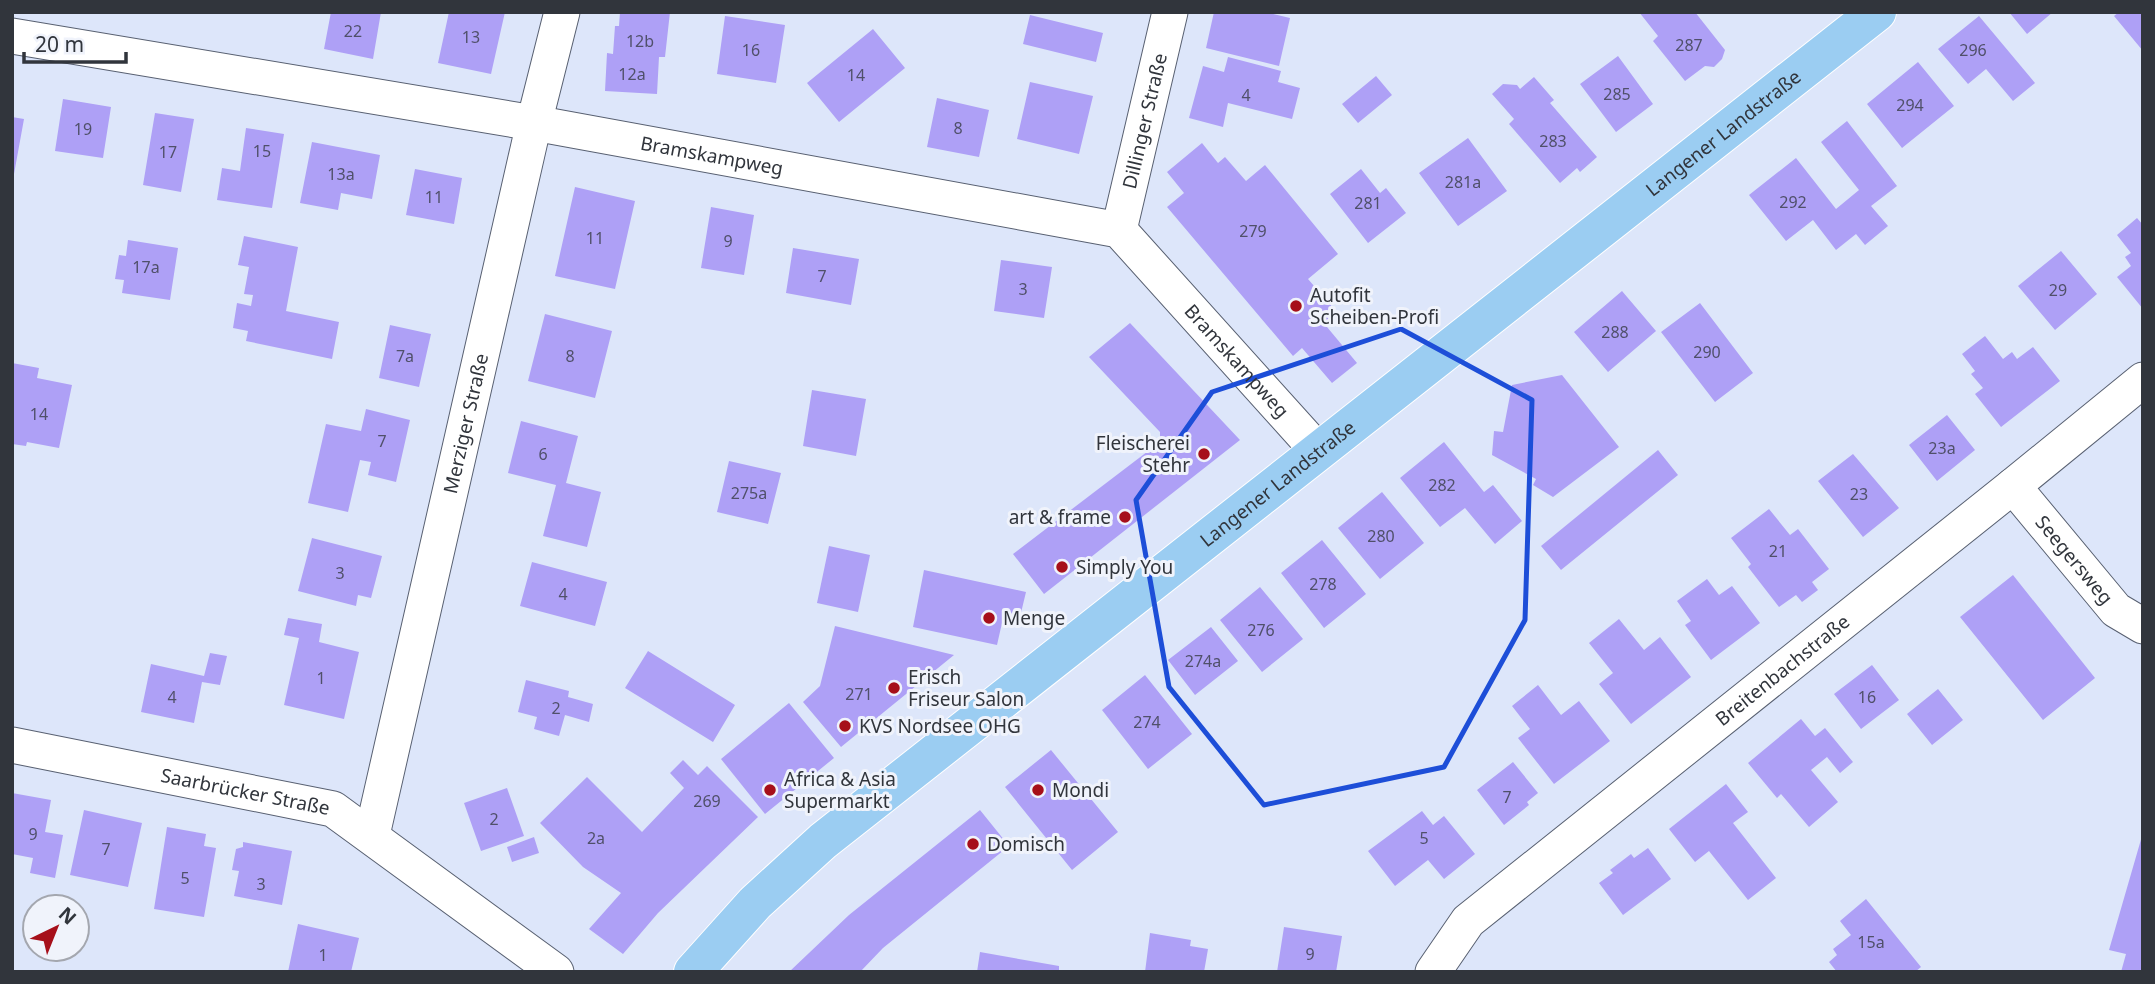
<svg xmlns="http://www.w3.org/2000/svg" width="2155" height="984" font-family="'Noto Sans',sans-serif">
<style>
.building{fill:#aea0f6}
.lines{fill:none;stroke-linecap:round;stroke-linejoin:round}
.street-casing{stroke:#586071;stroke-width:37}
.primary-casing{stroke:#fff;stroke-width:40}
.street{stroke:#fff;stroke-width:35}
.primary{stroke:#9bcdf2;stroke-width:38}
.marked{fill:none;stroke:#1d4ed8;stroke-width:5;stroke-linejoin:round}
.poi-dot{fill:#a60f1a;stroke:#f0f3fb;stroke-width:2.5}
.labels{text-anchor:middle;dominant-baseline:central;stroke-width:6;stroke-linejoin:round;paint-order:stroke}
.number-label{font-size:16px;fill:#50506a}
.street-label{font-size:19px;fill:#31353c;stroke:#f0f3fb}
.poi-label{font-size:19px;fill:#31353c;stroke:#f0f3fb;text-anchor:start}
</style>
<rect width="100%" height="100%" fill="#dde6fa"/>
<path class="building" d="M331 12H381L373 59 324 49Z
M449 12H505L491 74 438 63Z
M620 12H670L665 57H659L657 94 605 91 607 53 613 54 615 26H619Z
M1214 12H1265L1290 18 1279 66 1206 48Z
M1639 12H1695L1725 50 1722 59 1714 67 1705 66 1685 81 1653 41 1658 36Z
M2009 12H2053L2027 34Z
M2119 12H2143V51L2114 16Z
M1030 15 1103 33 1096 62 1023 44Z
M725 16 785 25 776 83 717 74Z
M1979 16 2035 83 2013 101 1986 69 1968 84 1938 49Z
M873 29 905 68 839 122 807 83Z
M1618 56 1653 104 1616 132 1580 84Z
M1228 57 1281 71 1278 82 1300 88 1292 119 1228 103 1223 127 1189 118 1203 66 1224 72Z
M1918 62 1954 106 1902 148 1867 104Z
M1376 76 1392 95 1358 123 1342 104Z
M1534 77 1554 100 1550 103 1597 157 1580 172 1577 168 1560 183 1509 124 1514 119 1492 94 1503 84 1517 85 1520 89Z
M1030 82 1093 96 1079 154 1017 139Z
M937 98 989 110 979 157 927 147Z
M63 99 111 107 103 158 55 151Z
M155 113 194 119 181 192 143 185Z
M12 117 24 119 14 174H12Z
M1847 121 1897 186 1871 206 1888 226 1865 245 1856 234 1836 250 1813 220 1786 241 1749 195 1796 158 1836 209 1859 190 1821 142Z
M246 128 284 134 272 208 217 200 222 168 240 171Z
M1468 138 1507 191 1458 226 1419 173Z
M312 142 380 155 372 199 341 193 338 210 300 203Z
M1202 143 1218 163 1225 157 1246 181 1265 165 1338 254 1308 279 1340 316 1327 327 1357 363 1332 383 1302 348 1293 356 1167 207 1184 193 1167 172Z
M415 169 462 178 454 224 406 215Z
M1361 169 1380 193 1386 188 1406 213 1368 243 1330 194Z
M575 187 635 201 615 289 555 276Z
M711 207 754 215 744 275 701 268Z
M2137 218 2143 225V309L2117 277 2131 266 2125 257 2131 253 2117 235Z
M244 236 298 247 286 311 339 322 332 359 246 341 248 331 233 328 237 303 251 306 253 295 244 294 249 267 238 265Z
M128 240 178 248 170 300 122 293 124 280 115 279 119 255 126 256Z
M793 248 859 259 851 305 786 293Z
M2061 251 2097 294 2055 330 2018 286Z
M1001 260 1052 267 1044 318 994 311Z
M1622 291 1656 331 1608 372 1574 332Z
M1700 303 1753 373 1715 402 1661 332Z
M545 314 612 331 595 398 528 381Z
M1130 323 1240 440 1044 594 1013 554 1160 442V432L1089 357Z
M390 325 431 334 419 387 379 378Z
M1985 336 2003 359 2012 352 2017 359 2033 347 2060 381 2001 427 1975 394 1983 388 1971 374 1975 371 1962 354Z
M12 363 39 368 37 378 72 385 59 448 27 442 26 446 12 444Z
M1562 375 1619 447 1553 497 1533 485 1536 479 1492 455 1494 431 1503 432 1512 385Z
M812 390 866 399 856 456 803 446Z
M366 409 410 420 396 482 368 475 371 462 360 460 348 512 308 503 326 424 361 431Z
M1947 415 1975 450 1937 481 1909 445Z
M521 421 578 436 566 483 601 492 587 547 543 536 556 485 508 473Z
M1444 442 1484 492 1493 485 1522 521 1495 544 1465 508 1440 527 1400 478Z
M1658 450 1678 475 1561 570 1541 546Z
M1853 454 1899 508 1863 537 1818 481Z
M729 461 781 473 768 524 717 512Z
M1382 492 1424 543 1380 579 1338 528Z
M1769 509 1790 535 1798 529 1829 569 1812 582 1818 590 1802 602 1796 595 1779 607 1748 567 1751 564 1731 538Z
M312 538 382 556 371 598 358 595 356 606 298 591Z
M1322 540 1366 594 1324 628 1281 573Z
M829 546 870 555 858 612 817 603Z
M532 562 607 582 595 626 520 606Z
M924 570 1026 592 1020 617 1004 614 997 645 913 627Z
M2013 575 2095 678 2043 720 1960 617Z
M1707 579 1719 595 1732 586 1760 623 1711 660 1685 625 1691 621 1677 601Z
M1260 587 1303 639 1262 672 1220 620Z
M288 618 322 624 319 642 359 652 344 719 284 705 299 638 284 635Z
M1619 619 1644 650 1660 637 1691 677 1631 724 1599 684 1613 673 1589 643Z
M835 626 954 655 841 747 803 702 820 686Z
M1211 627 1238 661 1195 695 1168 660Z
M648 651 735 705 713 742 625 688Z
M210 653 227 656 220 685 202 682 194 723 141 712 151 664 204 676Z
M1872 665 1899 700 1861 729 1834 694Z
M1145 675 1192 734 1148 769 1102 710Z
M526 680 569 691 568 697 593 704 589 722 565 715 559 736 534 729 537 717 518 712Z
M1538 685 1561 715 1579 701 1610 741 1554 784 1518 738 1530 729 1512 706Z
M1938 689 1963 720 1932 745 1907 714Z
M789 703 834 758 765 814 721 759Z
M1801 719 1815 736 1825 728 1853 762 1840 773 1827 757 1811 770 1838 802 1809 827 1781 794 1777 798 1748 763Z
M1051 750 1118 832 1072 870 1005 787Z
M683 760 698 775 707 766 758 817 658 913 623 954 589 929 621 893 583 867 540 823 587 777 642 832 684 788 670 773Z
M1513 762 1538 793 1527 802 1529 805 1504 825 1477 790Z
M1726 784 1748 812 1733 823 1776 878 1748 900 1709 851 1695 862 1669 829Z
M507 788 524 836 481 851 464 803Z
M12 793 51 800 45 832 63 835 55 878 30 873 33 858 12 854Z
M84 810 142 823 128 887 70 875Z
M980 810 1009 846 883 948 860 972H789L849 915Z
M1422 811 1433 825 1444 816 1475 854 1444 879 1428 860 1395 886 1368 851Z
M167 827 206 834 204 846 216 848 204 917 154 909Z
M2142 836 2143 972H2121L2126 954 2109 950Z
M534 837 539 853 512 862 507 847Z
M243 842 292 851 282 905 234 896 239 871 232 870 236 849 243 847Z
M1648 848 1671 879 1623 915 1599 883 1613 873 1610 870 1631 854 1634 858Z
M1866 899 1921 967 1915 972H1837L1829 962 1837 955 1833 949 1851 935 1840 921Z
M298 924 359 938 351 972H288Z
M1284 927 1342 936 1336 972H1277Z
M1150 933 1191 940 1190 946 1208 949 1204 972H1145Z
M980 952 1059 966V972H977Z"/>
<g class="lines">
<g class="street-casing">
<g id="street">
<path id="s1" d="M12 36 534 123 1119 230 1319 452"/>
<path id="s2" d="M1119 230 1170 12"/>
<path id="s3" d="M2013 486 2116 610 2143 626"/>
<path id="s4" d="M12 745 333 809 556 972"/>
<path id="s5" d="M372 835 534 123 562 12"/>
<path id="s6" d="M1433 972 1468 921 2013 486 2143 380"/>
</g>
</g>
<g class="primary-casing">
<g id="primary">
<path id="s7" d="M693 972 755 903 823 841 1877 12"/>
</g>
</g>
<use href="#street" class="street"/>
<use href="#primary" class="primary"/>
</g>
<path class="marked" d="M1401 329 1532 400 1525 620 1444 767 1264 805 1169 687 1136 500 1212 392Z"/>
<g class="poi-dot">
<circle cx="1296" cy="306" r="7"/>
<circle cx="1204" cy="454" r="7"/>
<circle cx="1125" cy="517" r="7"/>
<circle cx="1062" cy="567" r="7"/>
<circle cx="989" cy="618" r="7"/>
<circle cx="894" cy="688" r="7"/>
<circle cx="845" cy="726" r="7"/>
<circle cx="770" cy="790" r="7"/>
<circle cx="1038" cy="790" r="7"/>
<circle cx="973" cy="844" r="7"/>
</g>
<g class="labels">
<g class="number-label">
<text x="353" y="31">22</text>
<text x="471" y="37">13</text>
<text x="640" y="41">12b</text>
<text x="1689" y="45">287</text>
<text x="751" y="50">16</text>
<text x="1973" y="50">296</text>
<text x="632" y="74">12a</text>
<text x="856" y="75">14</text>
<text x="1617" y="94">285</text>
<text x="1246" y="95">4</text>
<text x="1910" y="105">294</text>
<text x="958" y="128">8</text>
<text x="83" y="129">19</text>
<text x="1553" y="141">283</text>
<text x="262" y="151">15</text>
<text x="168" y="152">17</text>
<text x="341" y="174">13a</text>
<text x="1463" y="182">281a</text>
<text x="434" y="197">11</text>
<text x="1793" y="202">292</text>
<text x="1368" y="203">281</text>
<text x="1253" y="231">279</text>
<text x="595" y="238">11</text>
<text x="728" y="241">9</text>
<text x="146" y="267">17a</text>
<text x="822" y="276">7</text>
<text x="1023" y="289">3</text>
<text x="2058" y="290">29</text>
<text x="1615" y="332">288</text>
<text x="1707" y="352">290</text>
<text x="405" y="356">7a</text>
<text x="570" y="356">8</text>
<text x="39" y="414">14</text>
<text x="382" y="441">7</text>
<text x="1942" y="448">23a</text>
<text x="543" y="454">6</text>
<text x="1442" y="485">282</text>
<text x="749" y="493">275a</text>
<text x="1859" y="494">23</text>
<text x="1381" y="536">280</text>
<text x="1778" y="551">21</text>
<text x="340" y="573">3</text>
<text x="1323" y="584">278</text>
<text x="563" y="594">4</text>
<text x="1261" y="630">276</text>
<text x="1203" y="661">274a</text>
<text x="321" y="678">1</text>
<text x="859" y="694">271</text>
<text x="172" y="697">4</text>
<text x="1867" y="697">16</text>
<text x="556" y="708">2</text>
<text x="1147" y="722">274</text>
<text x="1507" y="797">7</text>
<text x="707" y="801">269</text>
<text x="494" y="819">2</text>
<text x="33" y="834">9</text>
<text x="596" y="838">2a</text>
<text x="1424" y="838">5</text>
<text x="106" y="849">7</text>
<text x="185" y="878">5</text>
<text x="261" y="884">3</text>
<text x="1871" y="942">15a</text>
<text x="1310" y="954">9</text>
<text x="323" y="955">1</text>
</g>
<g class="street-label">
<text stroke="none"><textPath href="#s2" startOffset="112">Dillinger Straße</textPath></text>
<text stroke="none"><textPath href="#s7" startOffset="1330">Langener Landstraße</textPath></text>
<text stroke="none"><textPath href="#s1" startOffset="710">Bramskampweg</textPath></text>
<text stroke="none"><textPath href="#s1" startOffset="1300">Bramskampweg</textPath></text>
<text stroke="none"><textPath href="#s5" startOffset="422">Merziger Straße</textPath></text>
<text stroke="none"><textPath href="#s7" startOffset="763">Langener Landstraße</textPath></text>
<text stroke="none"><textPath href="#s3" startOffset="96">Seegersweg</textPath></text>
<text stroke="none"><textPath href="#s6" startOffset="464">Breitenbachstraße</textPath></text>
<text stroke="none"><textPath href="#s4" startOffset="238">Saarbrücker Straße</textPath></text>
</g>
<g class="poi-label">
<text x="1310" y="295">Autofit<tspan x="1310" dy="22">Scheiben-Profi</tspan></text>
<text x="1190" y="443" text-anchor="end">Fleischerei<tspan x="1190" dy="22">Stehr</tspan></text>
<text x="1111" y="517" text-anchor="end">art &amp; frame</text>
<text x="1076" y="567">Simply You</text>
<text x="1003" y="618">Menge</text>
<text x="908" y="677">Erisch<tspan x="908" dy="22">Friseur Salon</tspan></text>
<text x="859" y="726">KVS Nordsee OHG</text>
<text x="784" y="779">Africa &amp; Asia<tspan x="784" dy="22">Supermarkt</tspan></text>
<text x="1052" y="790">Mondi</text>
<text x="987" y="844">Domisch</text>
</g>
</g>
<rect width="2155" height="984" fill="none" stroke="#31353c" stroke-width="28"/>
<g transform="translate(56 928) rotate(43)"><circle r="33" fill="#f0f3fb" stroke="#a4a7af" stroke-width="2"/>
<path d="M0-5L12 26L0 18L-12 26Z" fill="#a60f1a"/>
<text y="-10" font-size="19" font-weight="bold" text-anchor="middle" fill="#31353c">N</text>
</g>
<path d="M24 52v10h102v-10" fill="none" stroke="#31353c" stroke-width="3.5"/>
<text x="35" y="52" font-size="21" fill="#31353c" stroke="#f0f3fb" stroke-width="5" paint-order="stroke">20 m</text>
</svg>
